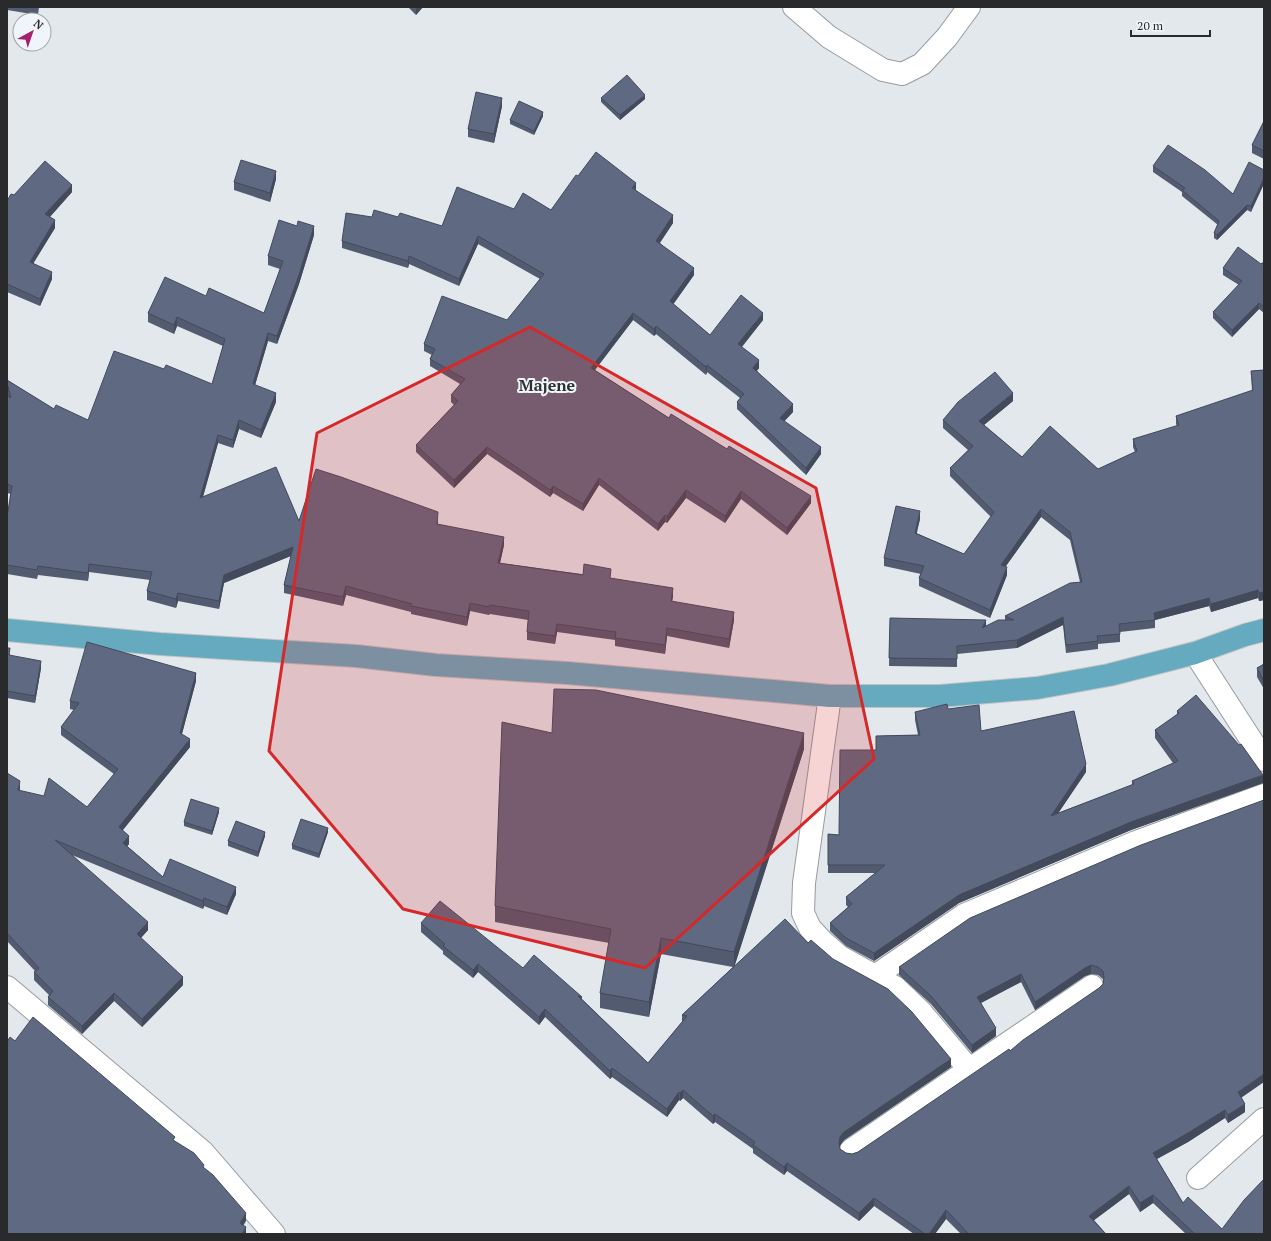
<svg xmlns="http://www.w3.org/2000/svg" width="1271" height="1241" font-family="'PT Serif',serif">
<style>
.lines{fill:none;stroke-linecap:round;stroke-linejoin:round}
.minor-casing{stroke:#969ca0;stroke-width:24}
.trunk-casing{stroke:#c3c3c4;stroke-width:24}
.minor{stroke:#fff;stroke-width:22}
.trunk{stroke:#66aac0;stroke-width:22}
.wall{fill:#525b70}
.shaded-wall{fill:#424a5b}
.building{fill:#5f6a82;stroke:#424a5b}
.marked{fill:#d62828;fill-opacity:0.2;stroke:#d62828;stroke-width:3;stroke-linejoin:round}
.labels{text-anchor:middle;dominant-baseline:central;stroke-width:4;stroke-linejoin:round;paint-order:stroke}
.district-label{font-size:16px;font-weight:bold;fill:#2c3134;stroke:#f0f5fa}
</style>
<rect width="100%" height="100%" fill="#e3e8ed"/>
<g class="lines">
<g class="minor-casing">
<path id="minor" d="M794 7 829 37 883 70 902 74 922 64 947 37 969 7
M1195 653 1264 760
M830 696 804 883 803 913 810 928 822 941 839 956 895 987 921 1012 969 1069
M875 976 964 915 1136 842 1264 795
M7 987 203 1152 274 1234
M851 1150 1092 986
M1198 1178 1264 1119"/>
</g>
<g class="trunk-casing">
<path id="trunk" d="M7 630 160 644 356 656 436 665 567 673 830 696H940L1037 688 1109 675 1195 653 1245 635 1264 630"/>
</g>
<use href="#minor" class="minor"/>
<use href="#trunk" class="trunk"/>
</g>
<path class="wall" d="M7 7H39L38 15 7 10Z
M408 7H423L416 15Z
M601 98 645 99 620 120 601 102Z
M502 106 494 143 468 137V129Z
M543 116 534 135 510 124V120Z
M1264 121V159L1252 153V145Z
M1153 166 1233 194 1264 170 1251 212 1247 210 1217 240 1214 238V233L1218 225 1182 196V192L1153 172Z
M578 176 636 190 673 223 660 243 694 275 673 304 710 335 763 320 742 347 759 368 757 371 793 412 784 421 821 454 806 475 737 409V402L740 398 707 372 706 375 656 334 654 336 633 320 595 370 669 418 811 503 787 535 741 499 725 523 686 498 667 523 665 522 658 531 599 485 583 511 553 493 550 497 487 454 454 488 416 452V445L454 405 451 402V395L460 384 430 366V359L432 355 424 351V344L507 320 540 279 478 244 459 286 409 264 408 268 342 248V241L372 217H398L442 226 514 209 551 210Z
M276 179 270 202 234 190V182Z
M72 192 50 217 55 228 33 263 52 279 40 306 7 292V201L14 195Z
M314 235 299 284 277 344 268 341 255 385 276 402 261 438 239 429 233 448 218 443 203 497 299 521 438 520V524L504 545 500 563 611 578 673 596 672 601 734 620 729 648 667 636 665 654 615 646V640L557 632 555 644 527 640V632L528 620 490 614 489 615 470 611 467 626 411 614V612L346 595 343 606 284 593V585L291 556 224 583 219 609 178 601 176 608 147 600V591L150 580 89 572 88 581 38 575 37 579 7 574V517L11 494 7 493V395L8 396 7 392V380L54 409 88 420 164 369 212 384 223 346 177 326 174 334 148 322V313L206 296 264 313 280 269 268 265V256Z
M1264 262V313L1259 309 1232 337 1213 318V312L1239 285 1223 275V268L1261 264Z
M1264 370V600L1259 601 1258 598 1211 612 1209 606 1155 620V628L1120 632V642L1098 644V649L1066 653 1063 625 1017 648 957 654V667L889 666 890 618 986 627 1005 620V616L1080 582 1070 540 1041 517 1005 567 1007 575 990 618 919 586V578L921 574 884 566V558L920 519 916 533 964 554 991 517 950 476V468L968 450 943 428V420L1013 401 984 425 1022 457 1098 469 1135 452 1133 447V439L1177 426 1176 424V416L1252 391 1251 371Z
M7 648 10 655 41 668 35 703 7 698Z
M1264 664V689L1257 677V668Z
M196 681 182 734 190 747 122 830 129 844 127 846 163 877 236 894 227 915 204 906 203 909 72 855 148 930 141 938 183 985 142 1027 114 1001 82 1034 48 1005V997L49 995 34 980V972L35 971 7 941V773L20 789 19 791 87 807 114 774 61 735V727L74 710 70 709V701Z
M948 709 981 731 1086 772 1058 813 1132 785V781L1173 763 1155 738V730L1177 715V711L1263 783 1131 830 959 903 874 961 846 946 830 931V923L848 907 846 905V897L875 873H828V834L839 835 876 750V736L918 735 915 720V712Z
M552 733 804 749 734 966 808 943 951 1067 844 1140 840 1146V1149L846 1153 852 1154 858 1152 1010 1051 1099 988 1103 984V979L1098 975 1091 974 1085 976 1035 1010 1021 982 981 1003 996 1036 972 1053 931 1004 899 975V967L1141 845 1242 1098 1245 1112 1228 1123 1225 1118 1188 1142 1157 1159 1183 1203 1222 1229 1264 1234H1186L1153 1203 1140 1212 1129 1194 1094 1220 1106 1234H961L946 1219 935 1234H914L874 1206 859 1221 787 1171 784 1175 753 1153V1149L715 1122 713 1124 683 1098 680 1101 679 1100 667 1117 612 1077 610 1079 545 1017 539 1025 478 972 473 978 443 954V951L421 932V923L523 968 582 997V999L648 1063 682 1022V1015L733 967 661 954 649 1017 600 1008V993L609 943 495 922V906Z
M219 812 212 835 184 826V822Z
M328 832 319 858 292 849V845Z
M265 836 258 857 228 846V841Z"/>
<path class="shaded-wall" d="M416 7H423L416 15Z
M645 95V99L620 120V115Z
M502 98V106L494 143V134Z
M543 112V116L534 135V131Z
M276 171V179L270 202V193Z
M1264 178V184L1251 212V206Z
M636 183V190L632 188Z
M72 185V192L45 222V214Z
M1247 205V210L1217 240V235Z
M673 215V223L656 248V241Z
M55 220V228L30 269V262Z
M314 226V235L299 284 277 344V336Z
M478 236V244L459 286V279Z
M409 256V264L408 268V261Z
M694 268V275L670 309V301Z
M52 272V279L40 306V299Z
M1259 303V309L1232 337V330Z
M633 313V320L591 375V368Z
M763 313V320L738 351V344Z
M177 317V326L174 334V325Z
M656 326V334L654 336V329Z
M268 333V341L253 392V384Z
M759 360V368L753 375V368Z
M707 365V372L706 375V367Z
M276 393V402L261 438V430Z
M1013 393V401L979 429V421Z
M793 404V412L780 426V418Z
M239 420V429L233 448V440Z
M218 435V443L200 507V498Z
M487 447V454L454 488V480Z
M821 447V454L806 475V468Z
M599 478V485L583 511V504Z
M553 486V493L550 497V490Z
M686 490V498L667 523V516Z
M741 491V499L725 523V516Z
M811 496V503L787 535V528Z
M1041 509V517L1001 573V565Z
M920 511V519L915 541V533Z
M665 515V522L658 531V524Z
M504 537V545L498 572V563Z
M293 547V555L224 583 219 609V601L224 575Z
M89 564V572L88 581V573Z
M1007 567V575L990 618V610Z
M346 586V595L343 606V597Z
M673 588V596L671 610V601Z
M1258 590V598L1211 612V604Z
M1264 592V600L1259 601V593Z
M178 593V601L176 608V599Z
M1209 598V606L1155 620 1154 613Z
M470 603V611L467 626V617Z
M734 612V620L729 648V639Z
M1063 617V625L1017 648V640Z
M986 620V628H982Z
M557 624V632L555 644V636Z
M667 628V636L665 654V645Z
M41 661V668L35 703V696Z
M196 673V681L180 741V733Z
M804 733V749L734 968V952Z
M190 739V747L119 835V827Z
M1086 764V772L1051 824V816Z
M1263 775V783L1131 830 959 903 874 961V953L959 895 1131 822Z
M20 781V789L18 798V790Z
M219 808V812L212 835V831Z
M328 828V832L319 858V854Z
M265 832V836L258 857V852Z
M129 836V844L123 851V843Z
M236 887V894L227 915V907Z
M204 898V906L203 909V901Z
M148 922V930L137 942V934Z
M661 938V954L649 1017V1002Z
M478 964V972L473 978V970Z
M1091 965V974L1085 976 1035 1010V1002L1085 968Z
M1021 974V982L977 1005V997Z
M183 977V985L142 1027V1019Z
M114 993V1001L82 1034V1026Z
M545 1009V1017L539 1025V1017Z
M996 1028V1036L972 1053V1045Z
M951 1059V1067L844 1140 840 1145 839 1151V1143L840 1137 844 1132Z
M612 1068V1077L610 1079V1071Z
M1264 1074V1082L1238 1100V1092Z
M683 1090V1098L680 1101V1093Z
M679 1092V1100L667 1117V1109Z
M1245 1104V1112L1228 1123V1115Z
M1225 1110V1118L1188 1142 1153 1161V1153Z
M715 1114V1122L713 1124V1116Z
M787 1163V1171L784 1175V1167Z
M1129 1186V1194L1089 1224V1216Z
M1153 1195V1203L1140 1212V1203Z
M874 1198V1206L859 1221V1213Z
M946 1210V1219L935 1234H929Z
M246 1213V1221L240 1231V1223Z
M246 1227V1234H242Z"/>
<path class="building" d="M627 75 645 95 620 115 601 98Z
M476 92 502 98 494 134 468 129Z
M519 101 543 112 534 131 510 120Z
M1264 121V151L1252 145Z
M1168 145 1205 170 1233 194 1249 162 1264 170V178L1251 206 1247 205 1217 235 1214 233 1219 221 1182 190 1185 188 1153 166Z
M596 152 636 183 632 188 673 215 656 241 694 268 670 301 710 335 741 295 763 313 738 344 759 360 753 368 793 404 780 418 821 447 806 468 737 402 744 394 707 365 706 367 656 326 654 329 633 313 591 368 669 418 671 414 727 449 729 446 811 496 787 528 741 491 725 516 686 490 667 516 665 515 658 524 599 478 583 504 553 486 550 490 487 447 454 480 416 445 458 401 451 395 465 379 430 359 435 349 424 344 442 296 507 320 544 274 478 236 459 279 409 256 408 261 342 241 346 213 372 217 374 210 398 217 400 213 442 226 457 187 514 209 523 193 551 210 576 175 578 176Z
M241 160 276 171 270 193 234 182Z
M45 161 72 185 45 214 55 220 30 262 52 272 40 299 7 284V201L11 194 14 195Z
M279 220 297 226 298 221 314 226 299 275 277 336 268 333 253 384 276 393 261 430 239 420 233 440 218 435 200 498 276 467 299 521 316 469 341 477 438 512 437 524 504 537 498 563 583 575 584 564 611 569 610 578 673 588 671 601 734 612 729 639 667 628 665 645 615 638 616 632 557 624 555 636 527 632 529 611 490 605 489 607 470 603 467 617 411 606 412 604 346 586 343 597 284 585 293 547 224 575 219 601 178 593 176 599 147 591 152 572 89 564 88 573 38 566 37 570 7 565V517L12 486 7 484V395L11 398 7 383V380L54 409 56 405 88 420 114 351 164 369 166 365 212 384 225 339 177 317 174 325 148 313 165 277 206 296 209 288 264 313 283 261 268 256Z
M1238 247 1261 264 1264 262V307L1259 303 1232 330 1213 312 1242 281 1223 268Z
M1264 370V592L1259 593 1258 590 1211 604 1209 598 1154 613 1155 620 1119 624 1120 634 1097 636 1098 641 1066 645 1063 617 1017 640 957 646V659L889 658 890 618 986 620 982 628 998 620H1014L1005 616 1070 583 1082 582 1070 532 1041 509 1001 565 1007 567 990 610 919 578 924 566 884 558 896 506 920 511 915 533 964 554 994 512 950 468 973 446 943 420 958 402 995 372 1013 393 979 421 1022 457 1050 426 1098 469 1137 451 1133 439 1179 425 1176 416 1253 390 1251 371Z
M87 642 196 673 180 733 190 739 119 827 129 836 123 843 163 877 170 859 236 887 227 907 204 898 203 901 55 840 148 922 137 934 183 977 142 1019 114 993 82 1026 48 997 53 991 34 972 39 968 7 933V773L20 781 18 790 44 796 49 778 87 807 118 769 61 727 79 703 70 701Z
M7 648H10L9 655 41 661 35 696 7 691Z
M1264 664V681L1257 668Z
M554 689 596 690 804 733 734 952 661 938 649 1002 600 993 611 929 495 906 502 722 552 733Z
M1196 695 1239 745 1241 744 1263 775 1131 822 959 895 874 953 846 938 830 923 852 904 846 897 885 865H828V834L839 835 840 750H876V736L920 735 915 712 947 704 948 709 979 705 981 731 1074 711 1086 764 1051 816 1134 784 1132 781 1178 761 1155 730 1179 713 1177 711Z
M191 799 219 808 212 831 184 822Z
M1264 800V1074L1238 1092 1245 1104 1228 1115 1225 1110 1188 1133 1153 1153 1183 1203 1188 1197 1222 1229 1244 1200 1264 1179V1234H1195L1153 1195 1140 1203 1129 1186 1089 1216 1106 1234H969L946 1210 929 1234H925L874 1198 859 1213 787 1163 784 1167 753 1145 755 1142 715 1114 713 1116 683 1090 680 1093 679 1092 667 1109 612 1068 610 1071 545 1009 539 1017 478 964 473 970 443 946 445 944 421 923 440 901 523 968 534 955 582 997 578 996 648 1063 687 1016 682 1015 785 919 808 943 811 940 833 959 888 989 912 1012 951 1059 844 1132 840 1137 839 1143 840 1149 846 1153 852 1154 858 1152 1009 1049 1010 1051 1023 1040 1099 988 1103 984 1104 977 1103 971 1098 967 1091 965 1085 968 1035 1002 1021 974 977 997 996 1028 972 1045 931 996 899 967 970 918 1141 845Z
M301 819 328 828 319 854 292 845Z
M236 821 265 832 258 852 228 841Z
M33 1017 175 1137 173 1140 194 1153 204 1165 203 1167 213 1175 246 1213 240 1223 246 1227 242 1234H7V1042L10 1037 15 1041Z"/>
<path class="marked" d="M530 327 816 488 874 759 645 968 403 909 269 751 317 433Z"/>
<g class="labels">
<g class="district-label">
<text x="547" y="385">Majene</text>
</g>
</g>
<rect width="1271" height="1241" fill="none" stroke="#282a2c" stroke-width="16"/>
<g transform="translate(32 32) rotate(40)"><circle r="19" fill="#f0f5fa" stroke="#a0a4a8"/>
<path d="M0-3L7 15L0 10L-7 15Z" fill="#a4216f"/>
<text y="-6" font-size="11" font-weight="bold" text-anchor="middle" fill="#282a2c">N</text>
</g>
<path d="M1131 30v6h79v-6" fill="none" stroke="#282a2c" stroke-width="2"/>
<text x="1137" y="30" font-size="12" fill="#282a2c" stroke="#f0f5fa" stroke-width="3" paint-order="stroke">20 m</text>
</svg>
